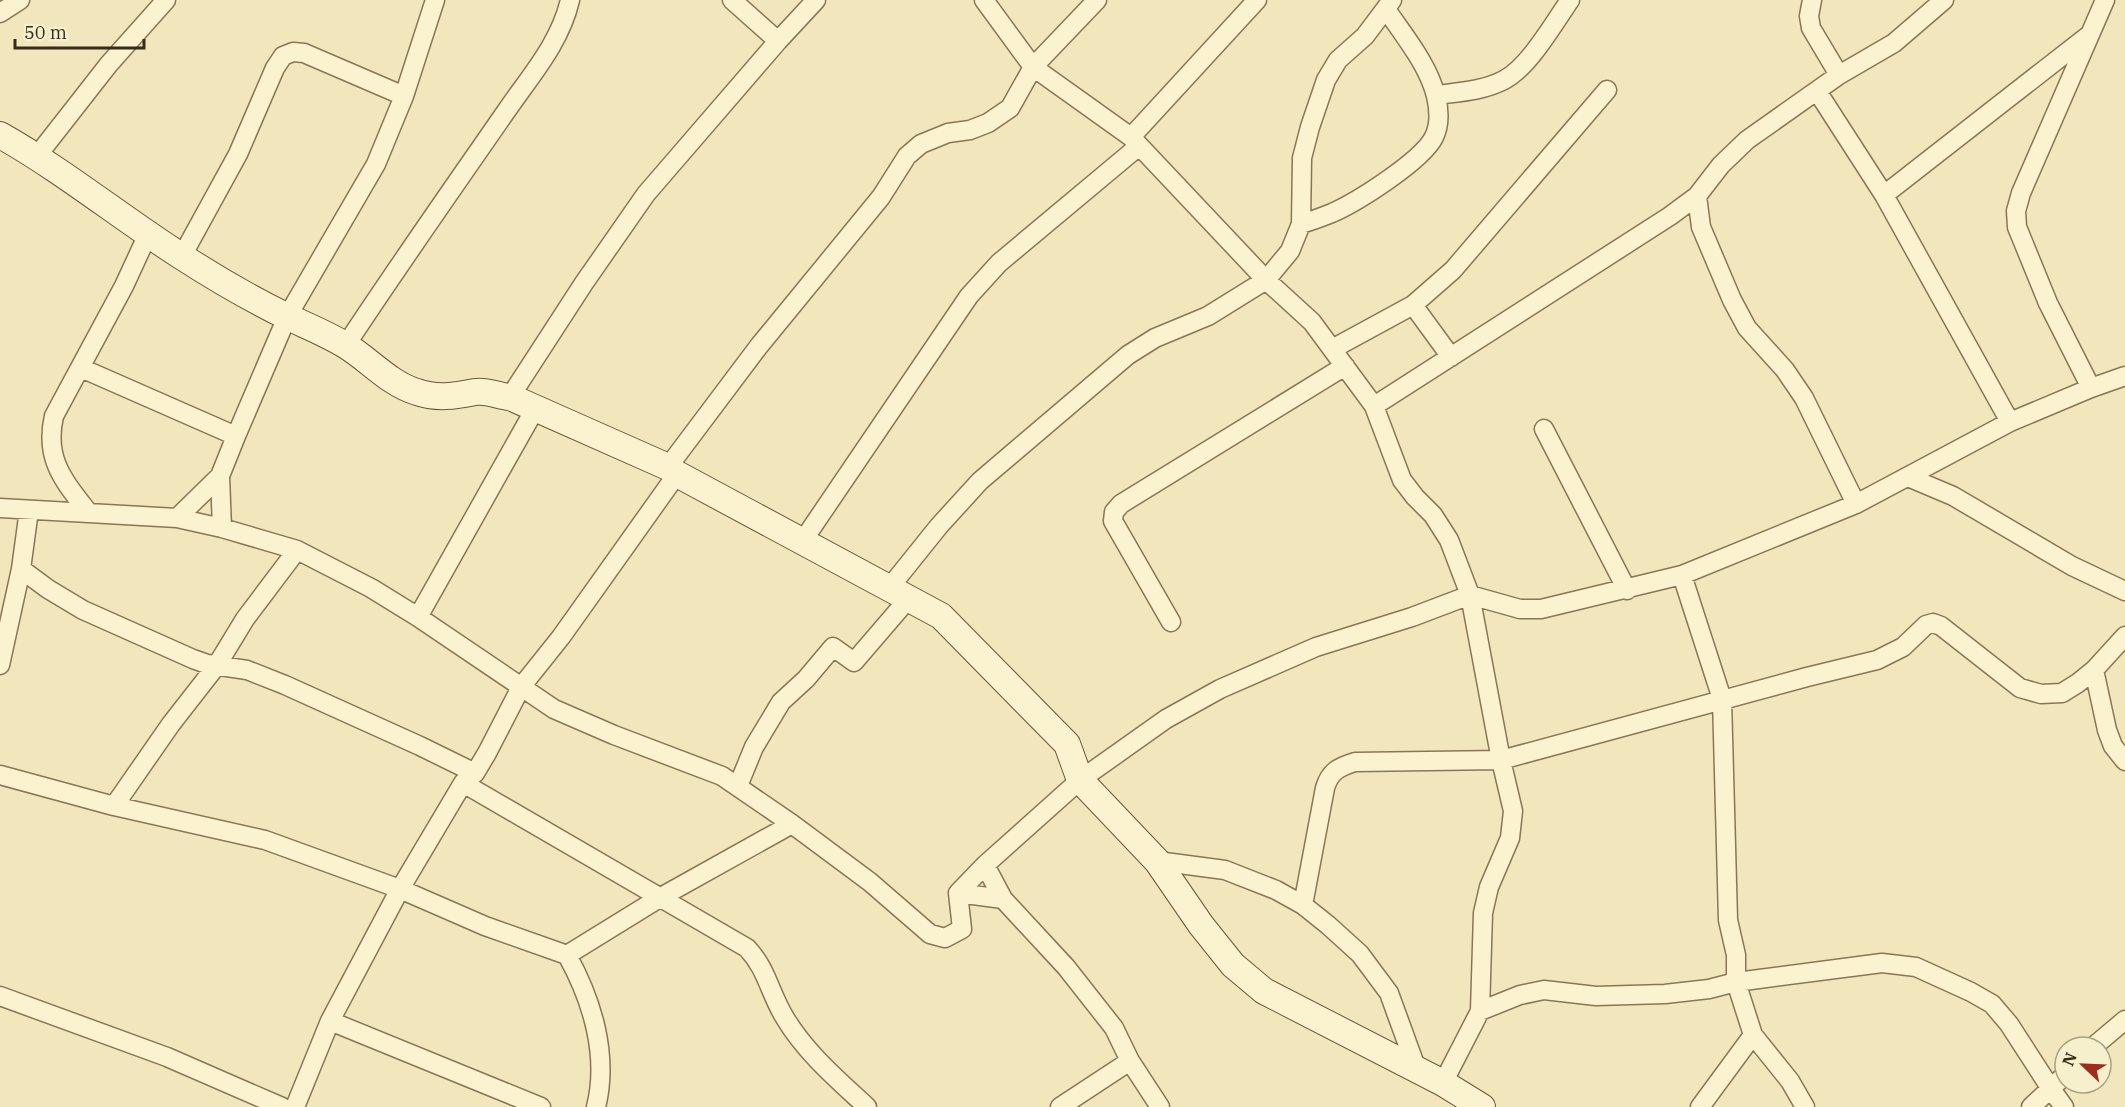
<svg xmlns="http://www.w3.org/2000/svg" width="2125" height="1107" font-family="'IBM Plex Serif',serif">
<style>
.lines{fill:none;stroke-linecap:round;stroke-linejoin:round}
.street-casing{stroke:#897655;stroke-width:21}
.secondary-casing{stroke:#6b5738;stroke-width:28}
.street{stroke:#fbf3d0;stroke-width:18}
.secondary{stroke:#fbf3d0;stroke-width:26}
</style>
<rect width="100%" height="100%" fill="#f1e6bc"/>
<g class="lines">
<g class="street-casing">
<path id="street" d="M732 0 778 41
M984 0 1033 67 1131 137 1266 280 1312 322 1374 406 1402 480 1415 497 1433 515 1449 540 1470 595 1501 760 1513 811 1510 838 1489 887 1483 913 1480 1011 1443 1083
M1812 0 1809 16 1811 28 1839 75
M0 13 20 0
M1817 91 1884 195 2010 422
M1436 95C1459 92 1483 91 1504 80 1529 67 1554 23 1570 0
M1131 137 1257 0
M37 156 109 64 166 0
M1884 195 2089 35
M1697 196 1701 227 1732 300 1747 328 1785 370 1804 398 1856 504
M1301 224C1311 221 1322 217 1332 213 1357 202 1422 161 1434 137 1440 125 1439 109 1436 96 1428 64 1404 36 1386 9
M182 256 238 154 275 68 283 56 293 52 304 53 404 96
M1413 305 1451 357
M346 345C398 266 453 188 507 110 531 75 560 43 570 0
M1334 348 1413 305 1453 270 1607 90
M81 368 236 436
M2091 388 2048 303 2017 227 2016 211 2021 193 2105 0
M510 397 584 283 646 194 778 41 816 0
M1374 406 1670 216 1697 196 1721 165 1747 140 1839 75 1894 43 1944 0
M1544 429 1627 590
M668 467 759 346 881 197 907 156 921 144 948 133 970 130 988 123 1010 108 1033 67 1097 0
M1908 477 1953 496 2072 566 2125 591
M0 508 177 518 222 528 297 550 371 588 418 617 554 709 614 735 722 776 792 824 870 882 930 934 945 938 962 929 958 893 985 865 1080 780 1166 719 1220 689 1316 647 1412 617 1470 595 1520 609H1541L1682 575 1856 504 2010 422 2091 388 2125 376
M88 512C64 481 44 459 54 416L124 286 148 234
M177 518 220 476
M222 528 220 476 236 436 287 317 376 164 404 96 435 0
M802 542 969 296 999 263 1139 146
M21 569 48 589 83 610 193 659 207 664 247 670 285 685 420 746 475 773
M1682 575 1722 699 1728 920 1736 955V982L1753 1035 1790 1081 1805 1107
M890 587 939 526 980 481 1128 355 1155 338 1208 316 1266 280 1290 251 1301 224 1302 158 1310 127 1326 80 1338 60 1365 36 1392 0
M418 617 535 409
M1171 622 1113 521 1114 512 1121 504 1345 366
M0 665 21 569 29 510
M2094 670 2107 730 2113 746 2125 761
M0 775 114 806 265 840 400 889 485 926 567 955C592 1000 609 1055 596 1107
M463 783 747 948C767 969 770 994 785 1018 806 1053 837 1079 867 1107
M738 786 754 747 781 702 806 679 833 647 854 662 909 598
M114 806 171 724 217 665 245 619 297 550
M1157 861 1225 870 1276 890 1303 905 1328 925 1360 954 1389 993 1417 1070
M985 865 1003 899 1066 967 1114 1028 1130 1061 1160 1107
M958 893 1003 899
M1303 905 1325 788C1330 771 1339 767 1355 762L1501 760 1807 677 1877 660 1903 647 1926 625 1933 623 1941 626 2020 688 2041 694 2062 693 2078 683 2094 670 2125 636
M567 955 661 897 792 824
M0 996 167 1057 282 1107
M1480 1011 1520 995 1544 990 1596 996 1665 994 1709 989 1736 982 1882 963 1916 967 1971 992 1992 1004 2009 1024 2051 1089 2064 1107
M330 1021 541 1107
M2093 1047 2125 1020
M295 1107 330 1021 400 889 463 783 475 773 487 753 521 687 561 637 677 474
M1060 1107 1130 1061
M1700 1107 1753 1035
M2031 1107 2065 1075"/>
</g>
<g class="secondary-casing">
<path id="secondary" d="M0 135C64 171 120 217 181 256 215 278 251 299 288 317 307 326 327 334 345 345 370 360 388 383 417 392 437 399 455 396 475 392 487 390 498 396 510 397L668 467 677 474 941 616 1067 744 1080 780 1157 861 1201 925 1233 965 1264 991 1443 1083 1482 1107"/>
</g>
<use href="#street" class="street"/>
<use href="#secondary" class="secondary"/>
</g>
<g transform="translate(2083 1065) rotate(293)"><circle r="28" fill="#f7f0cc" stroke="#aaa185" stroke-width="1.5"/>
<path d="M0-4.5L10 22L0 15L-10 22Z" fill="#9c2d21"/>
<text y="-9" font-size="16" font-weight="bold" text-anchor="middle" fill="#372b1b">N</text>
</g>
<path d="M15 39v9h129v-9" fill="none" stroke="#372b1b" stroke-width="3"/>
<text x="24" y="39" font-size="18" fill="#372b1b" stroke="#f7f0cc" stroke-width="4.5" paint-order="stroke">50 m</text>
</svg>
